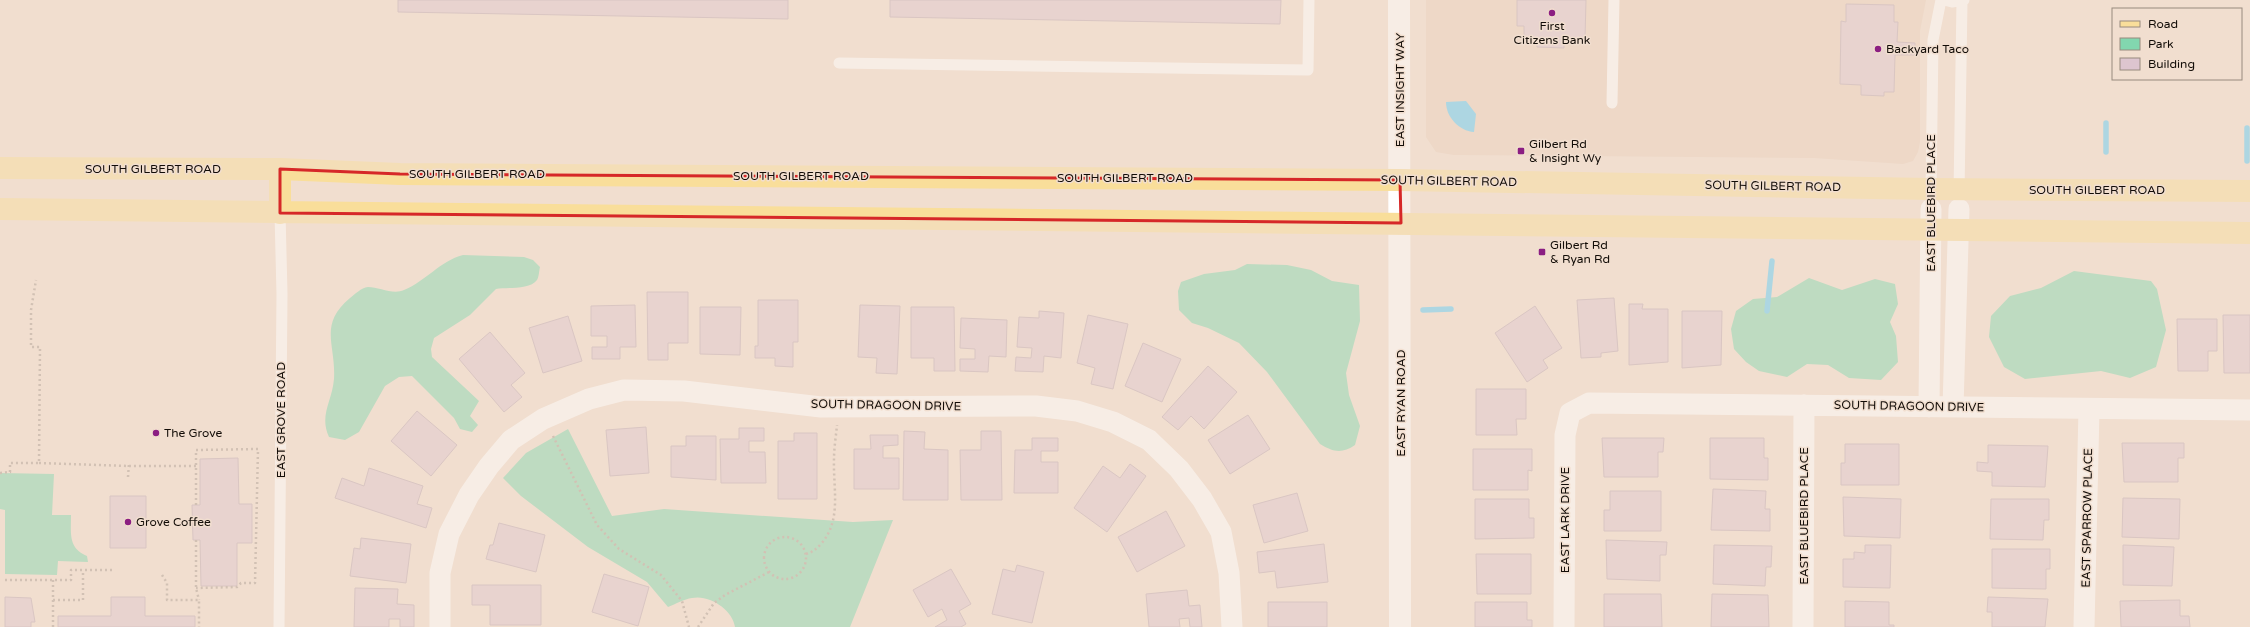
<svg xmlns="http://www.w3.org/2000/svg" width="2250" height="627" font-family="'Varela Round',sans-serif">
<style>
.built{fill:#ead0bc}
.green{fill:#82d7af}
.water{fill:#5bcdf8}
.lines{fill:none;stroke-linecap:round;stroke-linejoin:round}
.stream{stroke:#5bcdf8;stroke-width:5.5}
.building{fill:#ddc5cf;stroke:#bea8b2}
.path{stroke:#ad9e92;stroke-width:2.5;stroke-dasharray:2 3;stroke-linecap:butt}
.service{stroke:#fff;stroke-width:11}
.minor{stroke:#fff;stroke-width:21}
.tertiary{stroke:#fff;stroke-width:22}
.primary{stroke:#f9de9a;stroke-width:22}
.marked{fill:none;stroke:#d62828;stroke-width:3;stroke-linejoin:round}
.poi-dot{fill:#8b1e82;stroke:#f1decf;stroke-width:1.5}
.labels{text-anchor:middle;dominant-baseline:central;stroke-width:3;stroke-linejoin:round;paint-order:stroke}
.poi-label{font-size:12px;fill:#120c07;stroke:#f1decf;text-anchor:start}
.street-label{font-size:12px;fill:#120c07;stroke:#f1decf}
</style>
<rect width="100%" height="100%" fill="#f1decf"/>
<path class="built" d="M1426 0H1926L1920 31V142L1918 152 1913 161 1903 164 1814 158 1454 155 1436 152 1426 137Z"/>
<path class="green" d="M463 255 524 257 533 260 540 267C539 271 539 277 537 280 530 290 507 287 496 289L470 315 434 338 431 349 432 357 479 401 470 416 478 425 472 432 460 429 454 418 412 376 399 377 385 386 359 432 345 440 329 437C319 415 332 402 334 379 336 344 318 325 350 298 355 294 361 288 368 287 379 287 393 295 404 290 426 281 440 261 463 255Z
M1247 264 1287 265 1311 270 1332 281 1359 285 1360 321 1346 373 1349 395 1360 426 1355 445C1342 454 1333 452 1320 444L1267 372 1239 343 1208 328 1192 323 1179 310 1178 291 1181 282 1204 274 1235 270Z
M2074 271 2151 281 2157 289 2166 330 2156 367 2130 378 2101 371 2025 379 2004 367 1989 337 1991 316 2010 296 2041 288Z
M1809 278 1842 290 1875 279 1895 284 1898 304 1890 322 1896 336 1898 362 1881 380 1849 378 1828 365 1807 364 1787 377 1759 371 1746 362 1734 349 1731 329 1736 311 1753 299 1777 297Z
M568 429 612 516 664 509 853 522 893 520 850 627H735C733 610 709 594 692 598 684 599 676 604 668 607L647 582 588 547 521 496 503 478 526 453Z
M0 473 54 474 52 515H71C71 534 68 548 87 556L88 562 58 561 57 575 5 574V510L0 509Z"/>
<path class="water" d="M1466 101 1476 114 1474 132C1459 131 1446 117 1446 102Z"/>
<g class="lines">
<path class="stream" d="M2106 123V152
M2247 161V128
M1423 310 1451 309
M1767 311 1772 261"/>
</g>
<path class="building" d="M398 0H788V19L398 12Z
M890 0H1281L1280 24 890 17Z
M1517 0H1586L1585 39H1578V41H1564V48L1537 47V40H1524V26H1517Z
M1846 4 1894 5V22H1898L1897 42 1915 43V55H1895L1894 92H1884V96L1861 95V85L1840 84 1841 21 1846 22Z
M647 292H688V343H668V360H648Z
M1614 298 1618 351 1601 353V357L1581 358 1577 300Z
M758 300H798V342H793V367L775 366V358H755V346H758Z
M1629 304H1643L1642 309H1668V362L1629 365Z
M635 305 636 347H620V359H592V347H607V336H591V306Z
M860 305 900 306 897 374 876 373 877 358 858 357Z
M1535 306 1562 348 1543 360 1548 368 1527 382 1495 333Z
M700 307H741L740 355 700 354Z
M911 307H954L955 371H934V358H911Z
M1039 311 1064 313 1061 358 1044 356 1043 372 1015 371 1016 357 1031 358 1032 348 1017 347 1019 317 1039 318Z
M1682 311H1722L1721 365 1682 368Z
M1088 315 1128 324 1113 389 1091 384 1095 368 1077 363Z
M2223 315H2250V373H2224Z
M568 316 582 361 543 373 529 328Z
M961 318 1007 320 1006 357 989 356 988 372 960 371V359H975V349L960 348Z
M2177 319H2217V351H2208V371H2178Z
M490 332 525 373 511 385 522 397 504 412 459 359Z
M1143 343 1181 359 1162 402 1125 386Z
M1208 366 1237 392 1204 429 1191 416 1178 430 1162 417Z
M1476 389H1526V419H1516L1517 435H1476Z
M417 411 457 445 431 476 391 441Z
M1248 415 1270 449 1230 474 1208 440Z
M646 427 649 473 610 476 606 430Z
M739 428H764V441H749V452H765L766 483H721L720 439H739Z
M904 431 925 432 924 449 948 450V500H903Z
M981 431H1001L1002 500H961L960 450H981Z
M794 433H817V499H778V441H794Z
M870 435H898V445L883 446V458H899V489H854V449H871Z
M686 436H716V480L671 477V446H686Z
M1032 438H1058V451H1041V462H1058V493H1014L1015 450H1032Z
M1602 438H1664L1663 452H1658V477H1604Z
M1710 438H1764V458H1768V480L1710 479Z
M2122 443H2184V458H2178V482H2124Z
M1845 444H1899V485H1841V463H1845Z
M1988 445 2048 446 2045 487 1992 486V472L1977 471V462L1988 463Z
M1473 449H1532V471L1528 470V490H1473Z
M238 458 239 504H252V543H237V586H201L200 540H193L192 505H200V459Z
M1130 464 1146 476 1107 532 1074 508 1103 466 1120 478Z
M369 468 423 486 417 504 432 508 426 528 335 498 342 478 364 486Z
M1713 489 1766 491 1765 509H1770V531L1711 530Z
M1610 491H1661V531H1604V510H1610Z
M1297 493 1308 531 1264 543 1253 505Z
M110 496H146V548H110Z
M1843 497 1901 499 1900 538 1844 536Z
M2123 498 2180 499 2179 539 2122 537Z
M1475 499H1529V518H1534V538L1475 539Z
M1991 499H2049V520H2044L2043 540 1990 539Z
M1166 511 1185 546 1137 572 1118 537Z
M499 523 545 535 536 572 486 559 490 545H493Z
M361 538 411 544 406 583 350 576 354 548 360 549Z
M1606 540 1667 542 1666 555H1660V581L1607 579Z
M1324 544 1328 582 1277 588 1275 571 1259 573 1257 552Z
M1714 545 1772 546 1771 567H1766L1765 586 1713 584Z
M1865 545H1891L1890 588 1843 587V559H1854V552L1865 553Z
M2123 545 2174 547 2172 586 2123 585Z
M1992 549H2050V569H2046V589L1992 588Z
M1476 554H1531V594H1477Z
M1017 565 1044 572 1032 623 992 614 1003 569 1015 572Z
M951 569 971 604 959 611 966 624 961 627H935L947 620 942 609 928 617 913 590Z
M604 574 649 587 638 626 592 612Z
M472 585H541V625H490V605H472Z
M355 588 398 589 397 604 414 605V627H400V619H389V627H354Z
M1187 590 1189 606 1200 605 1202 627H1190L1189 618 1179 619 1180 627H1149L1146 594Z
M1604 594H1661L1662 627H1604Z
M1712 594 1768 595 1769 627H1711Z
M5 597 31 598 35 622H31V627H5Z
M111 597H145V616H195V627H58V616H111Z
M1988 597 2048 599 2045 627H1992V612H1987Z
M2180 600V616H2189L2190 627H2121L2120 601Z
M1845 601 1889 602V625H1894V627H1845Z
M1268 602H1327V627H1268Z
M1475 602H1527V620H1532V627H1475Z"/>
<g class="lines">
<path class="path" d="M553 436 597 525 619 549 661 575 682 601 689 627
M39 463 128 466H196
M0 473 10 472V463H39L40 347H31V310L36 280
M128 477 129 463
M196 505V450L258 449 255 583H241L237 587 196 588
M764 558a21 21 0 1 1 42 0a21 21 0 1 1-42 0Z
M196 540V588L199 600
M806 554C813 552 816 549 821 544 842 520 833 489 834 459 834 448 836 436 837 425
M162 575 167 583V600H199V627
M5 580H71V570H114
M53 600H83V570
M53 627V580
M698 627 714 603 725 595 769 572"/>
<path class="service" d="M1944 0 1952 2 1964 0
M839 63 1308 70 1309 0
M1612 103 1614 0
M1931 192 1933 40 1941 0
M1959 193 1962 1
M279 627 282 294 280 213"/>
<path class="minor" d="M1929 407 1931 209
M1953 407 1959 209
M440 627V573L449 534 469 495 489 466 511 440 543 419 589 399 624 390 684 391 821 407 1036 406 1077 411 1113 422 1149 440 1179 469 1202 499 1221 532 1229 573 1232 627
M1564 627 1565 435 1570 413 1589 403 2250 410
M1803 627 1804 405
M2084 627 2089 409"/>
<path class="tertiary" d="M1399 0 1400 627"/>
<path class="primary" d="M0 168 280 169 400 174 1400 180 1931 189 2250 191
M280 169V213
M0 209 2250 233"/>
</g>
<path d="M0 0H2250V627H0ZM280 169 400 174 1400 180 1401 223 280 213Z" fill="#f1decf" fill-opacity=".55" fill-rule="evenodd"/>
<path class="marked" d="M280 169 400 174 1400 180 1401 223 280 213Z"/>
<g class="poi-dot">
<circle cx="1552" cy="13" r="4"/>
<circle cx="1878" cy="49" r="4"/>
<rect x="1517" y="147" width="8" height="8" rx="2"/>
<rect x="1538" y="248" width="8" height="8" rx="2"/>
<circle cx="156" cy="433" r="4"/>
<circle cx="128" cy="522" r="4"/>
</g>
<g class="labels">
<g class="poi-label">
<text x="1552" y="26" text-anchor="middle">First<tspan x="1552" dy="14">Citizens Bank</tspan></text>
<text x="1886" y="49">Backyard Taco</text>
<text x="1529" y="144">Gilbert Rd<tspan x="1529" dy="14">&amp; Insight Wy</tspan></text>
<text x="1550" y="245">Gilbert Rd<tspan x="1550" dy="14">&amp; Ryan Rd</tspan></text>
<text x="164" y="433">The Grove</text>
<text x="136" y="522">Grove Coffee</text>
</g>
<g class="street-label">
<text transform="translate(1400 90) rotate(-90)">EAST INSIGHT WAY</text>
<text x="153" y="169">SOUTH GILBERT ROAD</text>
<text x="477" y="174">SOUTH GILBERT ROAD</text>
<text x="801" y="176">SOUTH GILBERT ROAD</text>
<text x="1125" y="178">SOUTH GILBERT ROAD</text>
<text transform="translate(1449 181) rotate(1)">SOUTH GILBERT ROAD</text>
<text transform="translate(1773 186) rotate(1)">SOUTH GILBERT ROAD</text>
<text x="2097" y="190">SOUTH GILBERT ROAD</text>
<text transform="translate(1931 203) rotate(-90)">EAST BLUEBIRD PLACE</text>
<text transform="translate(1401 403) rotate(-90)">EAST RYAN ROAD</text>
<text transform="translate(886 405) rotate(1)">SOUTH DRAGOON DRIVE</text>
<text transform="translate(1909 406) rotate(1)">SOUTH DRAGOON DRIVE</text>
<text transform="translate(281 420) rotate(-90)">EAST GROVE ROAD</text>
<text transform="translate(1804 516) rotate(-90)">EAST BLUEBIRD PLACE</text>
<text transform="translate(2087 518) rotate(-89)">EAST SPARROW PLACE</text>
<text transform="translate(1565 520) rotate(-90)">EAST LARK DRIVE</text>
</g>
</g>
<rect x="2112" y="8" width="130" height="72" fill="#f1decf" stroke="#988a7f"/>
<rect x="2120" y="21" width="20" height="6" fill="#f9de9a" stroke="#988a7f"/>
<text x="2148" y="28" font-size="12" fill="#120c07">Road</text>
<rect x="2120" y="38" width="20" height="12" fill="#82d7af" stroke="#988a7f"/>
<text x="2148" y="48" font-size="12" fill="#120c07">Park</text>
<rect x="2120" y="58" width="20" height="12" fill="#ddc5cf" stroke="#988a7f"/>
<text x="2148" y="68" font-size="12" fill="#120c07">Building</text>
</svg>
